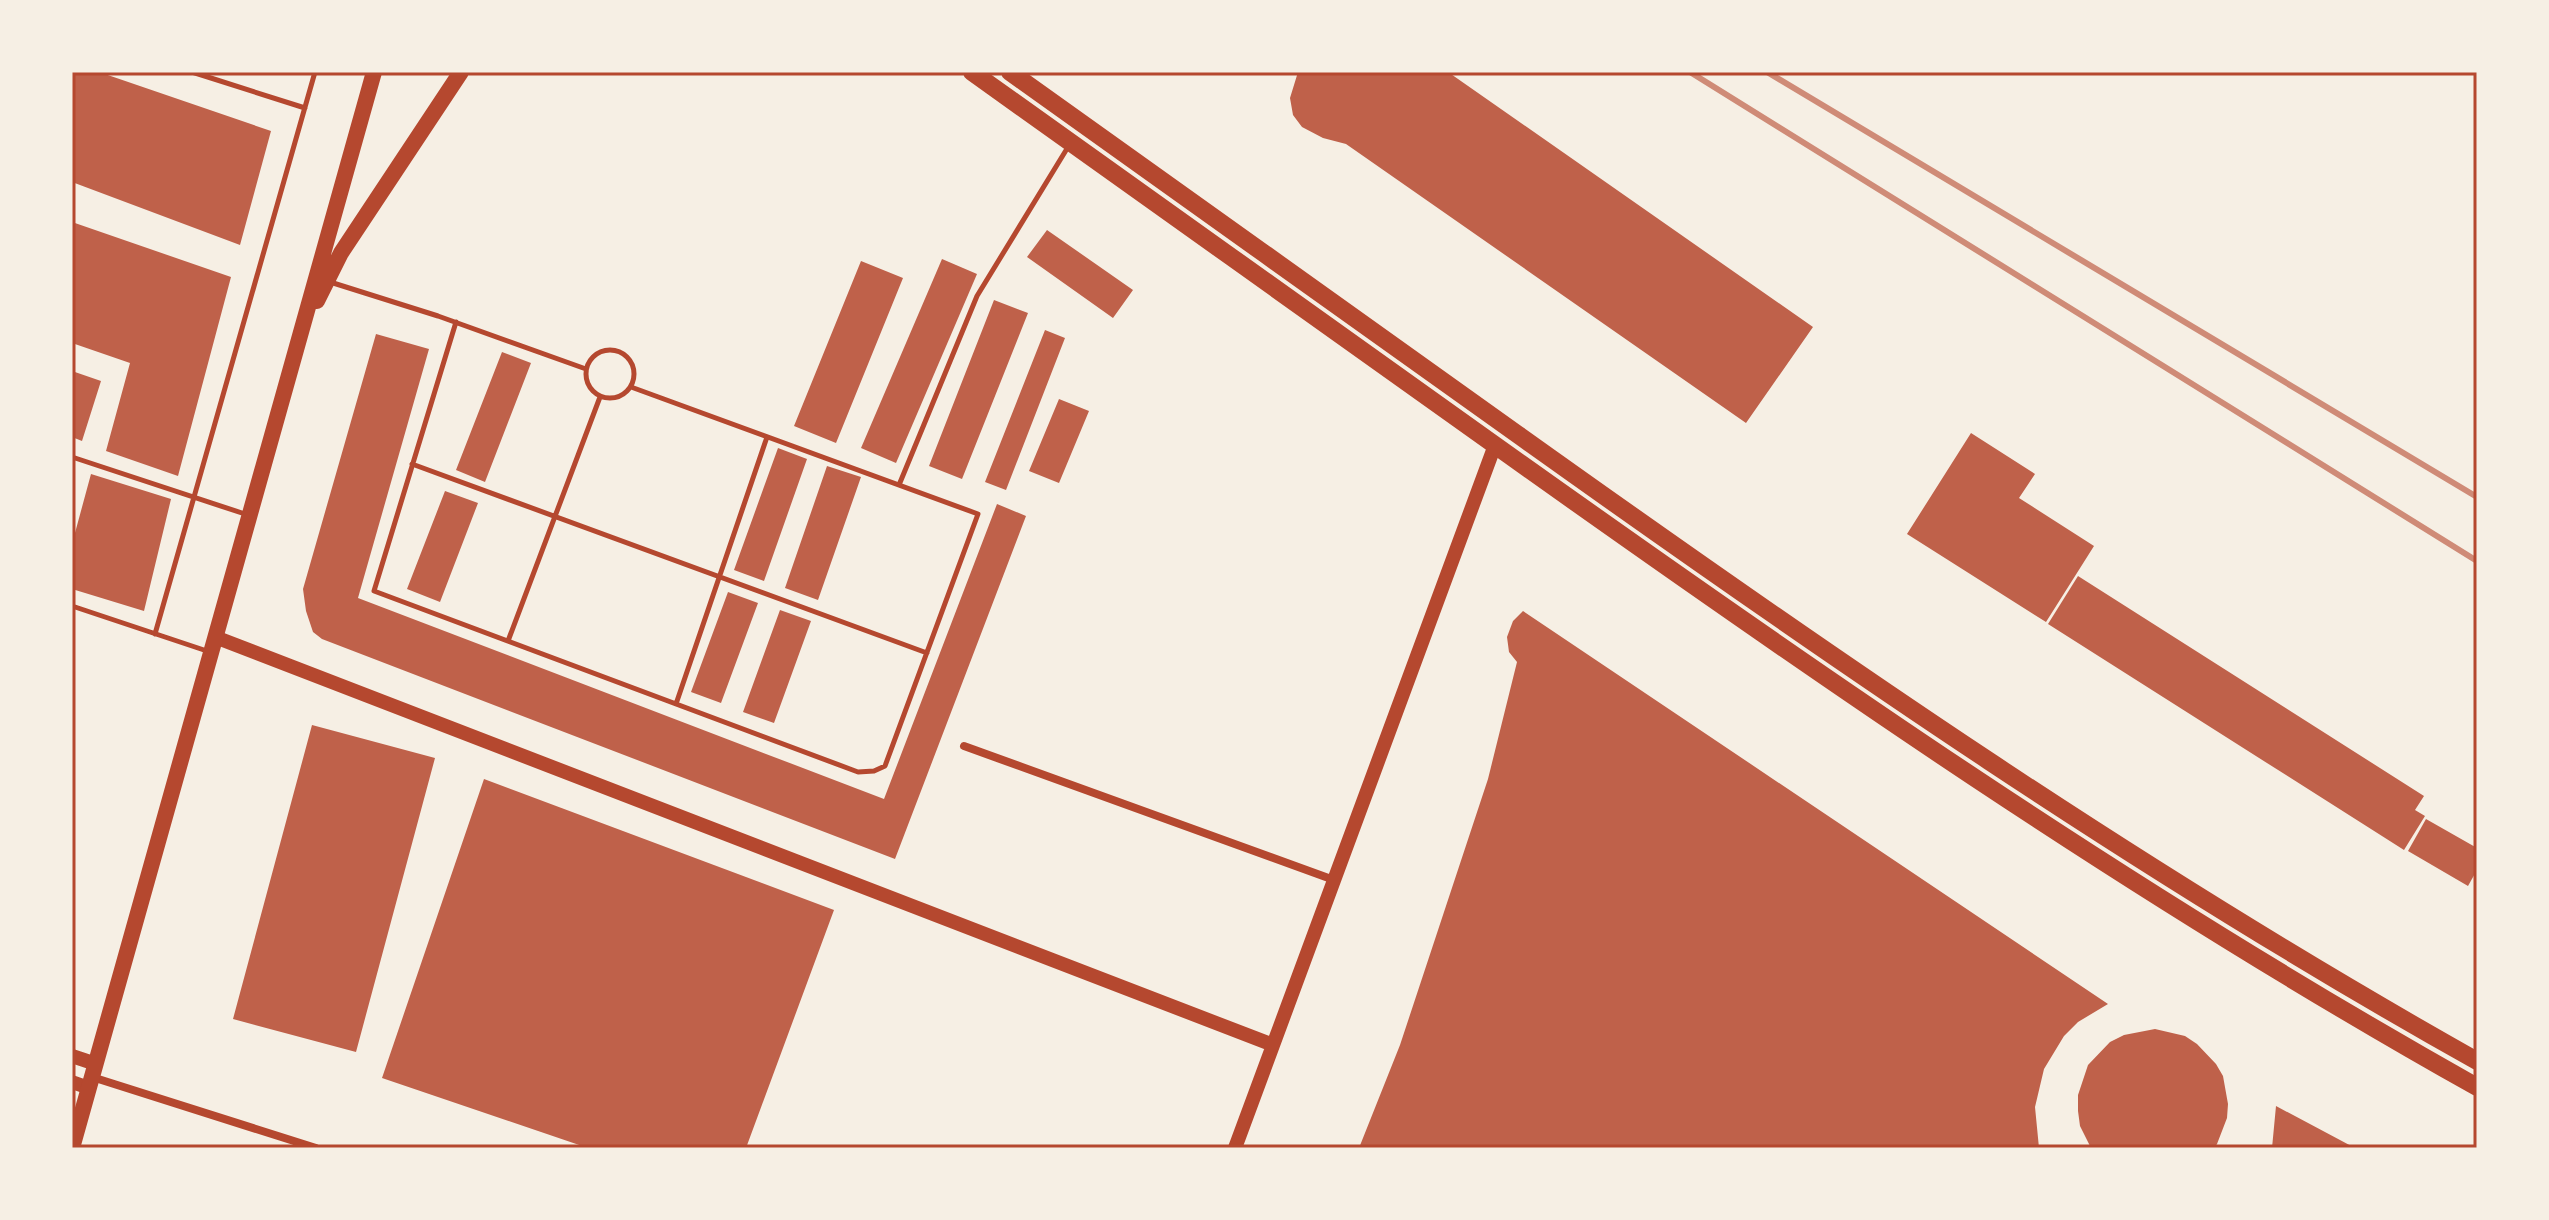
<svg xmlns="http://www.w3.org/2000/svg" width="2549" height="1220" font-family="'Nunito Sans',sans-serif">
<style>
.building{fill:#bf614a}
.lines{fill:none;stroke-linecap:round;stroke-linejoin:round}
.service{stroke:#b5482f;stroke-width:5}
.minor{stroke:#b5482f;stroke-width:8}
.tertiary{stroke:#b5482f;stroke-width:14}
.secondary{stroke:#b5482f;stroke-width:14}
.primary{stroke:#b5482f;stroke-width:16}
.trunk{stroke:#b5482f;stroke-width:18}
.rail{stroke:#cf8b77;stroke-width:6}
.neatline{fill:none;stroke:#b5482f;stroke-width:3}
</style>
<rect width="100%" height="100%" fill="#f6efe4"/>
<path class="building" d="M72 72H99L271 131 240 245 72 182Z
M1298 72H1448L1813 327 1746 423 1346 144 1323 138 1302 127 1293 115 1290 98Z
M72 222 231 277 178 476 106 451 130 363 72 343Z
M1047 230 1133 290 1113 318 1027 257Z
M942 259 977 274 896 463 861 448Z
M861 261 903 278 836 443 794 426Z
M994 300 1028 313 962 479 929 466Z
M1045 330 1065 338 1006 490 985 482Z
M376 334 429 349 358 598 884 799 997 504 1026 516 895 859 322 639 313 632 306 611 303 589Z
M502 352 531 363 485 482 456 470Z
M72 371 101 381 82 441 72 437Z
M1059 399 1089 411 1059 483 1029 471Z
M1971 433 2035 474 2019 498 2094 546 2046 622 1907 534Z
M778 448 807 459 764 581 734 570Z
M827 466 861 477 818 600 785 588Z
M91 474 171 499 144 611 72 589V544Z
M445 491 478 503 440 602 407 589Z
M2078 576 2424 796 2415 810 2425 816 2404 850 2048 624Z
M728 592 758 603 721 703 691 692Z
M780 610 811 621 774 723 743 712Z
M1523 611 2108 1004 2078 1022 2064 1036 2044 1069 2035 1107 2039 1148H1359L1400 1045 1488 779 1517 662 1509 652 1507 637 1513 621Z
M312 725 435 758 356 1052 233 1019Z
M484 779 834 910 746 1148H588L382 1078Z
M2426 819 2477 848V870L2468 886 2408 851Z
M2155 1029 2185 1036 2197 1044 2216 1064 2223 1076 2228 1104 2227 1118 2217 1144 2214 1148H2091L2080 1126 2078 1111V1095L2088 1065 2110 1042 2124 1035Z
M2276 1106 2355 1148H2272Z"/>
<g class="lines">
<path class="service" d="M192 72 305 108
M330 282 438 316 586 369
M456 322 374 591 858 772 874 771 885 766 978 514 631 387
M586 374a24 24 0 1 1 48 0a24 24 0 1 1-48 0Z
M72 457 248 515
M412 464 927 653
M899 485 977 296 1068 147
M72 606 210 652
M155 634 315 72
M508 641 600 397
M676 704 767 437"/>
<path class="minor" d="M964 746 1334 880
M92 1077 316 1148"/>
<path class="tertiary" d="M215 637 1273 1045
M1235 1148 1495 445"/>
<path class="secondary" d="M72 1056 96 1064
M72 1082 89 1088"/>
<path class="primary" d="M317 301 341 253 461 72
M72 1148 374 72"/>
<path class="trunk" d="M972 72C1145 196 1319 319 1492 443 1812 671 2134 895 2477 1087
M1010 72C1179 193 1348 313 1517 434 1828 656 2143 874 2477 1061"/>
<path class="rail" d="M1690 72 2477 561
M1767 72 2477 497"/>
</g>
<rect width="2549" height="1220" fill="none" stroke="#f6efe4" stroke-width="148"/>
<rect x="74" y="74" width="2401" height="1072" class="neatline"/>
</svg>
